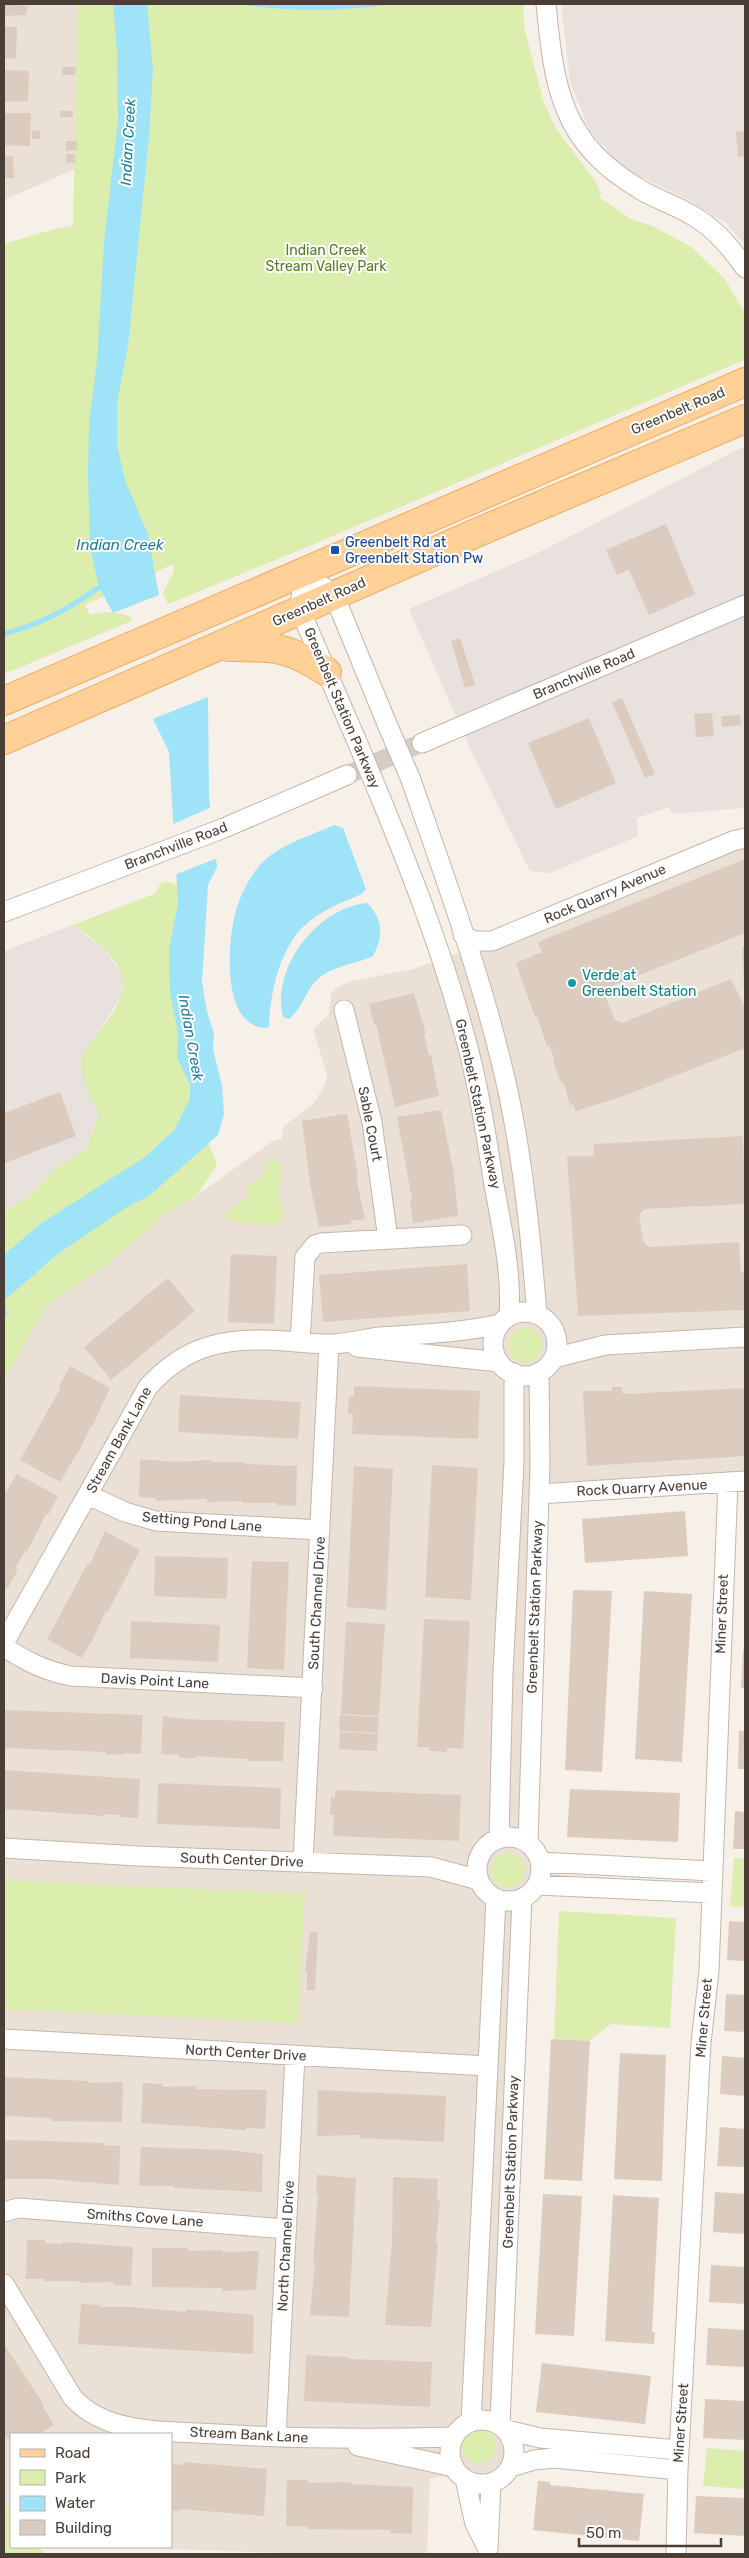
<svg xmlns="http://www.w3.org/2000/svg" width="749" height="2558" font-family="Rubik,sans-serif">
<style>
.residential{fill:#eae0d6}
.industrial{fill:#e8e1dd}
.green{fill:#dceead}
.water{fill:#9fe3f8}
.pier{fill:#f6f0e8}
.lines{fill:none;stroke-linecap:round;stroke-linejoin:round}
.stream{stroke:#9fe3f8;stroke-width:5.5}
.building{fill:#dcccbf}
.street-tunnel{stroke:#d4cdc4;stroke-width:19;stroke-dasharray:19 9;stroke-linecap:butt}
.street-casing{stroke:#c3b6aa;stroke-width:21}
.primary-casing{stroke:#f1ab5b;stroke-width:30}
.street{stroke:#fff;stroke-width:19}
.primary{stroke:#ffd198;stroke-width:28}
.street-bridge-casing{stroke:#c3b6aa;stroke-width:21;stroke-linecap:butt}
.street-bridge{stroke:#fff;stroke-width:19}
.transit-dot{fill:#1a4fb4;stroke:#fff;stroke-width:2}
.culture-dot{fill:#0f9aa8;stroke:#fff;stroke-width:2}
.labels{text-anchor:middle;dominant-baseline:central;stroke-width:4;stroke-linejoin:round;paint-order:stroke}
.park-label{font-size:14px;fill:#547e21;stroke:#fff}
.street-label{font-size:14px;fill:#4a3f36;stroke:#fff}
.transit-label{font-size:14px;fill:#164399;stroke:#fff;text-anchor:start}
.culture-label{font-size:14px;fill:#0d838f;stroke:#fff;text-anchor:start}
.water-label{font-size:15px;font-style:italic;fill:#1f7f9f;stroke:#fff}
</style>
<rect width="100%" height="100%" fill="#f6f0e8"/>
<path class="residential" d="M4 4H78L79 148 75 169 4 200Z
M745 838V1481L539 1494 528 1842 535 1850 541 1862 538 1883 526 1896 507 2430 513 2441 511 2467 505 2475 491 2483H473L457 2473 430 2479 427 2554H314L99 2547H171V2434H11V2511L4 2502V1386L6 1377 48 1304 103 1268 169 1211 197 1195 273 1141 282 1139 283 1127 313 1104 325 1085 327 1075 313 1029 329 1014 331 994 335 989 348 982 413 969 492 941Z"/>
<path class="industrial" d="M561 4H745V245L726 223 689 200 623 168 589 130 570 81Z
M745 446V808L672 814 669 807 637 818 638 836 550 873 530 871 468 744 409 609 538 553Z
M73 925 106 951 123 977 121 996 99 1031 87 1047 89 1094 99 1112 87 1149 56 1168 29 1197 4 1211V951Z"/>
<path class="green" d="M78 4H523L524 27 544 103 557 130 596 182 601 194 599 197 631 219 650 225 690 246 724 278 745 313 744 360 300 550 168 604 163 593 174 571 173 564 85 605 90 615C102 611 123 611 133 619L129 622 4 674V244L58 228 73 226Z
M162 882H169L191 890 196 1109 217 1165 197 1195 169 1211 103 1268 48 1304 6 1377 4 1386V1211L29 1197 56 1168 87 1149 99 1112C91 1099 80 1079 82 1062 84 1048 93 1040 101 1029 108 1019 117 1008 121 996 131 965 96 940 73 925L154 894Z
M274 1159 282 1165C284 1177 277 1185 279 1196 280 1206 287 1214 280 1223 268 1228 234 1222 221 1216L248 1197 247 1185 262 1178 266 1164Z
M508 1345a17 17 0 1 1 34 0a17 17 0 1 1-34 0Z
M491 1870a17 17 0 1 1 34 0a17 17 0 1 1-34 0Z
M734 1858 745 1859V1907L730 1906Z
M4 1880 305 1894 298 2023 4 2009Z
M559 1911 676 1918 670 2028 611 2024 589 2041 554 2039Z
M462 2446a17 17 0 1 1 34 0a17 17 0 1 1-34 0Z
M707 2448 745 2451V2489L703 2486Z
M4 2502 11 2511V2547H39L45 2554H4Z"/>
<path class="water" d="M113 4H147L153 70 149 137 128 346 117 403V446L126 483 148 534 159 595 113 613 99 587 90 547 88 474 89 422 97 361 104 242 118 120 117 52Z
M238 4H391C340 12 289 12 238 4Z
M208 697 209 797 217 867 208 885 202 982 207 1012 214 1033 213 1049 222 1086 224 1114 218 1135 149 1196 127 1207 55 1256 5 1300 7 1314 4 1319V1255L40 1224 145 1157 175 1129 190 1099V1085L177 1057 178 1033 170 993 169 950 178 903 169 752 153 719Z
M334 825 343 828 366 889 362 894C342 902 318 912 302 928 279 952 270 994 269 1026L267 1028C221 1028 227 941 236 911 239 898 248 880 256 870 273 846 308 837 334 825Z
M367 903C384 919 383 938 373 956 356 964 333 966 319 978 306 989 302 1009 289 1019L283 1017C271 968 317 908 367 903Z"/>
<path class="pier" d="M212 807 218 858 174 875 171 825Z"/>
<g class="lines">
<path class="stream" d="M4 634C46 622 68 609 104 584"/>
</g>
<path class="building" d="M4 4 27 6 26 15 4 16Z
M4 27H17L16 59 4 58Z
M62 67H76L75 75H62Z
M4 70 29 71 28 101 4 102Z
M60 111H73V117H60Z
M4 113H31L30 146 4 145Z
M40 130V139H32V131Z
M745 131V156L738 157 736 132Z
M66 141H77V150L66 151Z
M67 154H75V163L66 162Z
M13 156 14 178H4V157Z
M666 524 695 594 649 615 629 570 617 575 606 550Z
M460 638 475 685 465 688 451 641Z
M622 698 655 774 645 778 612 702Z
M712 713 714 736 696 737 694 714Z
M740 715 741 725 722 727 721 716Z
M589 718 616 783 556 809 528 743Z
M745 859V937L742 934 607 988 605 996 615 1020 622 1023 731 979 745 1007V1048L624 1096 576 1111 573 1104 570 1105 564 1084 561 1082 553 1062 554 1058 549 1045 547 1046 537 1016 535 1017 516 963 542 952 538 943 545 939Z
M745 946V985H744L742 947Z
M414 993 426 1034H424L429 1055 431 1054 439 1096 395 1107 378 1032 376 1025H374L369 1004Z
M60 1092 76 1136 5 1163 4 1113Z
M441 1110 454 1173 458 1216 413 1223 410 1201 412 1199 397 1117Z
M347 1114 358 1177H356L365 1219 351 1221V1224L319 1227 310 1184 302 1121Z
M743 1136 745 1204 645 1209 639 1215 643 1241 648 1247 739 1242 741 1272 745 1271V1310L578 1316 567 1156H594L593 1144Z
M231 1254 277 1256 274 1324 228 1322Z
M467 1264 470 1311 323 1322 319 1275Z
M168 1278 195 1311 111 1380 84 1347Z
M70 1366 110 1388 92 1427 91 1426 82 1445 60 1482 20 1460 61 1387 59 1386Z
M354 1386 480 1391 478 1439 352 1434 353 1414H348L349 1396H354Z
M612 1387H622L623 1394 745 1388V1456L587 1466 583 1391H612Z
M180 1395 301 1402 298 1439 178 1432Z
M140 1459 175 1462 211 1460V1462H245V1464L297 1466 296 1506 277 1505V1503H242V1501L207 1502V1499L156 1501V1498L139 1497Z
M432 1465 478 1468 471 1600 425 1597Z
M354 1466 393 1469 386 1610 347 1607Z
M17 1474 58 1496 48 1515 46 1514 27 1552 25 1551 15 1568 18 1570 8 1588 5 1587 4 1590V1495Z
M685 1511 688 1556 585 1563 582 1519Z
M105 1531 140 1550 108 1612 106 1611 91 1643 81 1658 47 1639 88 1563 90 1564Z
M155 1556 228 1558 227 1599 154 1596Z
M252 1561 289 1562 284 1670 247 1668Z
M573 1590 612 1591 602 1772 565 1770Z
M644 1591 692 1594 682 1762 635 1759Z
M424 1619 470 1621 463 1749 447 1748V1752L429 1751 430 1748H439L417 1747Z
M131 1621 220 1625 218 1662 130 1658Z
M346 1622 385 1624 379 1716 341 1714Z
M743 1649 745 1650V1688H741Z
M4 1710 143 1715 141 1754 123 1753V1755L106 1754V1752L4 1748Z
M340 1715 379 1717 378 1733 339 1731Z
M163 1716 182 1719 285 1722 283 1761H248V1759L196 1756V1758H179V1755L161 1754Z
M739 1731H745V1769H738Z
M340 1732 378 1734 377 1751 339 1749Z
M4 1770 140 1779 138 1818 120 1817V1815L104 1814V1816L4 1809Z
M158 1783 281 1788 280 1829 157 1824Z
M570 1789 680 1793 678 1842 567 1837Z
M335 1790 461 1795 459 1841 333 1836 334 1815H330L331 1797 335 1798Z
M735 1811 745 1812V1849H733Z
M729 1921 745 1922V1961L727 1960Z
M310 1932H318L315 1990H307V1972H305Z
M726 1994 745 1995V2032L724 2031Z
M551 2039 590 2041 582 2181 544 2179Z
M620 2053 666 2055 662 2181 614 2179Z
M722 2056 745 2058V2096L720 2094Z
M4 2077 88 2081V2083L123 2082 122 2122 51 2121V2118L4 2116Z
M143 2083 162 2084V2087L197 2086 196 2089 267 2090 265 2129 246 2128V2130L141 2123Z
M318 2090 446 2096 444 2142 359 2138V2135L317 2136Z
M720 2127 745 2129V2167L717 2166Z
M16 2140 103 2143V2145L120 2146 119 2185 49 2179H4V2141Z
M141 2147 229 2150 263 2154 262 2192 174 2188V2186H139Z
M317 2175 356 2178 349 2317 310 2315 315 2263H313L318 2194H316Z
M393 2177 438 2179 437 2200H440L436 2243H438L431 2327 385 2325 392 2241Z
M715 2192 745 2194V2234L713 2232Z
M543 2194 582 2196 574 2336 535 2334Z
M613 2195 659 2198 652 2332H655L654 2344 605 2341Z
M27 2240H45V2243L62 2244V2242L133 2247 131 2286 113 2285V2282L79 2283V2281H44V2279H26Z
M152 2248H188V2251L222 2250 223 2252 259 2251 256 2290 222 2291V2288L152 2287Z
M711 2265 745 2267V2304L709 2302Z
M81 2304 99 2305V2307H132L186 2312V2310H202L254 2315 253 2354 78 2344Z
M708 2328 745 2330V2367L706 2365Z
M4 2344 44 2405 43 2407 54 2425 40 2434H11V2444L4 2433Z
M306 2355 348 2357 350 2359 432 2362 430 2407 304 2401Z
M542 2363 651 2376 645 2424 536 2412Z
M705 2399 745 2401V2440L703 2438Z
M183 2462 267 2469 264 2516 180 2509V2511H171V2464L183 2465Z
M287 2480H308V2483L350 2482 352 2484 413 2487 412 2534 390 2533V2530L307 2529V2526H286Z
M538 2481 550 2482V2485L644 2494 639 2541 533 2530Z
M696 2496 745 2498V2536L694 2533Z"/>
<g class="lines">
<path class="street-tunnel" d="M347 775 422 743"/>
<g class="street-casing">
<path id="street" d="M546 4C554 88 561 143 641 190 658 200 678 206 695 217 715 229 732 249 745 268
M303 572 334 595 387 724
M303 572 300 610 355 737
M422 743 745 605
M411 780C447 884 486 988 509 1096 524 1168 531 1241 537 1314
M379 794C411 872 442 951 464 1033 478 1082 486 1134 494 1185 502 1228 512 1273 509 1316
M4 912 224 828 347 775
M463 935 474 941H492L733 841 745 838
M344 1010 372 1122 388 1239
M493 1344a32 32 0 1 1 64 0a32 32 0 1 1-64 0Z
M300 1342 305 1257 315 1245 321 1243 462 1235
M357 1347 499 1362
M554 1358 605 1345 745 1337
M539 1494 745 1481
M88 1495 125 1512 156 1521 320 1530
M4 1643 148 1387C187 1343 229 1337 285 1341 301 1342 318 1345 334 1344 349 1343 364 1339 380 1337 420 1334 460 1333 500 1324
M4 1647C26 1661 45 1671 71 1676L313 1688
M477 1869a32 32 0 1 1 64 0a32 32 0 1 1-64 0Z
M499 1838 503 1673 514 1462V1373
M528 1842 540 1463 539 1372
M4 1848 138 1856 431 1867 479 1880
M303 1862 329 1344
M541 1862 712 1871
M537 1885 711 1893
M4 2039 488 2066
M4 2212 18 2208 287 2229
M4 2284 73 2398C88 2414 108 2423 130 2427 158 2433 188 2432 217 2434 297 2439 375 2439 454 2437
M450 2452a32 32 0 1 1 64 0a32 32 0 1 1-64 0Z
M471 2422 496 1898
M500 2425 522 1898
M507 2430 540 2438 679 2450
M276 2437 295 2055
M358 2446 454 2467
M511 2467 534 2460 554 2458 678 2470
M465 2479 475 2524 488 2549
M488 2549 491 2483
M676 2554 678 2470 701 2043 709 1971 728 1482"/>
</g>
<g class="primary-casing">
<path id="primary" d="M228 647C274 647 288 646 327 672
M4 701 745 382
M4 740 483 530 745 419"/>
</g>
<use href="#street" class="street"/>
<use href="#primary" class="primary"/>
<g class="street-bridge-casing">
<path id="street-bridge" d="M387 724 411 780
M355 737 379 794"/>
</g>
<use href="#street-bridge" class="street-bridge"/>
</g>
<rect class="transit-dot" x="330" y="545" width="10" height="10" rx="2.5"/>
<circle class="culture-dot" cx="572" cy="983" r="5"/>
<g class="labels">
<g class="park-label">
<text x="326" y="250">Indian Creek<tspan x="326" dy="16">Stream Valley Park</tspan></text>
</g>
<g class="street-label">
<text transform="translate(678 411) rotate(-23)">Greenbelt Road</text>
<text transform="translate(319 602) rotate(-24)">Greenbelt Road</text>
<text transform="translate(584 674) rotate(-23)">Branchville Road</text>
<text transform="translate(342 708) rotate(67)">Greenbelt Station Parkway</text>
<text transform="translate(176 846) rotate(-21)">Branchville Road</text>
<text transform="translate(605 894) rotate(-23)">Rock Quarry Avenue</text>
<text transform="translate(478 1104) rotate(78)">Greenbelt Station Parkway</text>
<text transform="translate(370 1124) rotate(79)">Sable Court</text>
<text transform="translate(119 1440) rotate(-61)">Stream Bank Lane</text>
<text transform="translate(642 1488) rotate(-3)">Rock Quarry Avenue</text>
<text transform="translate(202 1522) rotate(5)">Setting Pond Lane</text>
<text transform="translate(317 1603) rotate(-87)">South Channel Drive</text>
<text transform="translate(535 1607) rotate(-88)">Greenbelt Station Parkway</text>
<text transform="translate(722 1614) rotate(-88)">Miner Street</text>
<text transform="translate(155 1681) rotate(3)">Davis Point Lane</text>
<text transform="translate(242 1860) rotate(2)">South Center Drive</text>
<text transform="translate(704 2018) rotate(-85)">Miner Street</text>
<text transform="translate(246 2053) rotate(3)">North Center Drive</text>
<text transform="translate(511 2162) rotate(-88)">Greenbelt Station Parkway</text>
<text transform="translate(145 2218) rotate(4)">Smiths Cove Lane</text>
<text transform="translate(286 2246) rotate(-87)">North Channel Drive</text>
<text transform="translate(681 2423) rotate(-86)">Miner Street</text>
<text transform="translate(249 2435) rotate(3)">Stream Bank Lane</text>
</g>
<g class="transit-label">
<text x="345" y="542">Greenbelt Rd at<tspan x="345" dy="16">Greenbelt Station Pw</tspan></text>
</g>
<g class="culture-label">
<text x="582" y="975">Verde at<tspan x="582" dy="16">Greenbelt Station</tspan></text>
</g>
<g class="water-label">
<text transform="translate(128 142) rotate(-87)">Indian Creek</text>
<text x="120" y="545">Indian Creek</text>
<text transform="translate(191 1038) rotate(80)">Indian Creek</text>
</g>
</g>
<rect width="749" height="2558" fill="none" stroke="#4a3f36" stroke-width="10"/>
<rect x="10" y="2433" width="162" height="115" fill="#ffffff" stroke="#b7b2af"/>
<rect x="20" y="2449" width="25" height="8" fill="#ffd198" stroke="#b7b2af"/>
<text x="55" y="2458" font-size="15" fill="#4a3f36">Road</text>
<rect x="20" y="2470" width="25" height="15" fill="#dceead" stroke="#b7b2af"/>
<text x="55" y="2483" font-size="15" fill="#4a3f36">Park</text>
<rect x="20" y="2496" width="25" height="15" fill="#9fe3f8" stroke="#b7b2af"/>
<text x="55" y="2508" font-size="15" fill="#4a3f36">Water</text>
<rect x="20" y="2520" width="25" height="15" fill="#dcccbf" stroke="#b7b2af"/>
<text x="55" y="2533" font-size="15" fill="#4a3f36">Building</text>
<path d="M579 2538v8h142v-8" fill="none" stroke="#4a3f36" stroke-width="2.5"/>
<text x="586" y="2538" font-size="15" fill="#4a3f36" stroke="#ffffff" stroke-width="4" paint-order="stroke">50 m</text>
</svg>
